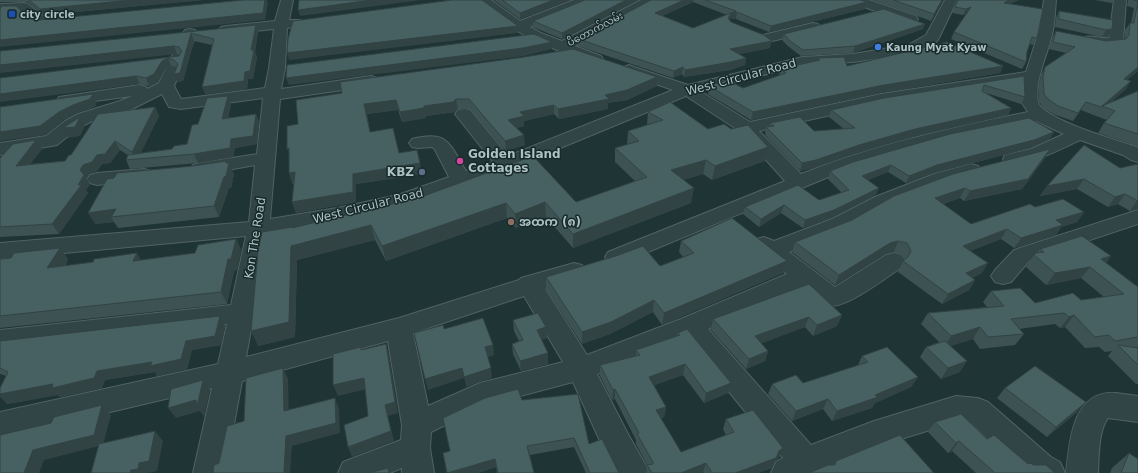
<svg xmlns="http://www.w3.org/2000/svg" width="1138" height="473" font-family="'DejaVu Sans','Noto Sans Myanmar',sans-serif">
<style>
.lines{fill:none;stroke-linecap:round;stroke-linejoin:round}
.minor-casing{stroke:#506264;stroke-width:2}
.minor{fill:#324546;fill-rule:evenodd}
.wall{fill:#3d5353;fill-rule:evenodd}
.shaded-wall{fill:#324344}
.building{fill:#476061;stroke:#324344}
.transit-dot{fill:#1a4fb4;stroke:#18292a;stroke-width:1.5}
.shop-dot{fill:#3f7fe0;stroke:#18292a;stroke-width:1.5}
.hotel-dot{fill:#d1479c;stroke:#18292a;stroke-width:1.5}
.service-dot{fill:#5c6f8a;stroke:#18292a;stroke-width:1.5}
.education-dot{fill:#8d6e63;stroke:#18292a;stroke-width:1.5}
.labels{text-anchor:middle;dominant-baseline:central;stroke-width:3;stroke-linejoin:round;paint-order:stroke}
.far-poi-label{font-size:10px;font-weight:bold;fill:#acc1c3;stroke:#18292a;text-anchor:start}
.far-street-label{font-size:10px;fill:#acc1c3;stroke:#18292a}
.street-label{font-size:12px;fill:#acc1c3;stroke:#18292a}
.poi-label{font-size:12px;font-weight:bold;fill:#acc1c3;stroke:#18292a;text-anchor:start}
</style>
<rect width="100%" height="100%" fill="#1f3435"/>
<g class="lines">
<g class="minor-casing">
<path id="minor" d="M281 0H293L289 20H300L302 23 300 26 287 28 285 68 281 89 371 76 377 78 379 81 377 84 371 86 280 99 270 219 337 208 398 195 449 177 434 148 432 147 418 148 412 147 409 143 412 139C448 130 449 143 466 171L493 162 455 114 458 110 464 109 470 110 508 156 673 90 624 73 621 70 624 67 629 65 634 67 688 85 803 57 853 54 908 45 926 35 945 0H957L939 38 937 41 912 53 853 62 803 65 700 91 750 122 881 94 1026 72 1039 31 1044 0H1056C1055 10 1055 21 1053 30 1049 53 1034 78 1038 102 1042 119 1119 141 1137 147L1138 148V162L1131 160 1123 155 1080 140C1061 149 1026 168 1005 163L1003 159 1005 155 1031 149 1064 134 1036 121 946 140 850 168 624 262 616 265 608 262 605 257 608 252 785 181 741 132 686 96 512 168 410 204 337 222 269 233 246 357 399 318 519 280 521 278 574 263 582 265 586 271 582 277 545 289 587 355 681 319 787 274 756 249 753 244 756 239 764 237 774 241 832 219 875 197 934 174 971 164 978 166 981 170 978 174 948 182 889 205 848 229 789 252 835 287 886 255 894 253 902 255 905 261 902 267C887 277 847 308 830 306 819 304 810 293 802 287L708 329 811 445 874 421 956 396 978 398 988 402 1051 457 1060 462 1065 473H1024L971 423 956 422 878 446 828 467 830 473H771L776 462 783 458 685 338 597 374 628 434 650 473H617L606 454 573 382 486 405 431 432 430 448 434 473H402V468L390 473H338L343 462 401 440 402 425 388 341 242 381 225 473H193L212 388 0 438V412L218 364 227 324 0 350V330L231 305 246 236 0 259V243L249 222 255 165 200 175 193 173 190 169 193 165 200 163 257 154 263 98 181 109 169 107 162 94 132 109 90 122 77 129 57 145 0 155V143L46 136 65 121 78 114 120 101 132 96 65 105 59 103 57 100 59 97 140 85 146 87 147 89 159 83 183 33 185 30 190 29 195 30 197 33 174 86 181 99 265 88 269 68 274 29 226 34 221 33 219 30 221 27 226 26 275 21ZM1023 81 1022 103 1028 112C950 128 874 145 801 174L759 131 881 104ZM524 296 563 362 480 383 428 406 413 333Z
M477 0H491L520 21 574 0H591L589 3 530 27 541 33 562 41 641 0H656L654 3 575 46 601 56 603 59 601 62 596 63 557 50 531 39 514 29Z
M851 0H869L916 16 918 19 916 22H906L853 3Z
M1114 0H1126L1123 42 1121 45 1102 47 1084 43 1082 40 1084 37C1092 35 1101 39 1109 38Z
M24 3 28 4 43 16 66 14 71 15 73 18 71 21C64 23 42 26 36 23 31 21 26 15 21 11L0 12V4Z
M813 23 818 24 820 27 818 30 768 42 763 41 761 38 763 35Z
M144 169 151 171 154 175 151 179 97 185 90 183 87 179 90 175 97 173Z
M1138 210V224L1030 260 1011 282 1003 284 995 282 991 276 995 270 1014 250Z
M1116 393 1138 396V422L1108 418C1098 432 1099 456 1098 473H1066C1070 441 1072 390 1116 393Z"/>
</g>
<use href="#minor" class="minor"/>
</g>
<path class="wall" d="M0 0H203L44 15 28 2H0Z
M494 0H570L520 19Z
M585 0H638L562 39 533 27V21Z
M651 0H860L867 2 865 9 769 32 736 19H730L731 16H730L729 20 731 22 770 48 739 54 746 58 745 65 730 70 684 77 682 74 673 78 578 46V39ZM693 2 727 15 693 28 662 16Z
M873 0H943L931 21Z
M957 0 1011 4 1037 38 1033 45 1029 44 1027 52 1026 62 1022 69 951 39 954 32 966 14 963 15 952 13Z
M1095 0H1114L1112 3Z
M1128 0H1138V71L1127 80 1126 89 1111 102 1138 91V146L1098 133 1104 123 1107 120 1096 116V115V116L1081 110 1073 121 1053 114 1043 108 1039 101V86L1041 75 1045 67 1066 53 1049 49 1052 38 1056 31 1106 41 1125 39V30L1130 23H1131L1134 8 1127 6Z
M1059 11 1112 29 1108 37H1102L1055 27 1056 18Z
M925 24 923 29 853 53 801 56 789 47 782 40 784 34Z
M256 25 258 32 255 52 257 57 253 79H248L247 89 205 94 212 45 194 41 183 81 177 82V67L171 66 166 68 158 82 149 86 140 84 0 78 179 56 180 54H177L0 51Z
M818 58 847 66H1003L1000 73 881 93 751 120 708 94 709 86 743 88 779 76 780 69 817 61Z
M1024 76 1025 97 1021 104 986 93 1011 108 1008 115 912 137 856 153 813 168 800 171 765 135 766 127H769L770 123 814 131 844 129 829 117 831 110Z
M657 86 627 100 608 103V109L559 119 554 114 524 121V126L517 128 525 145 506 151 470 109H458L455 112 426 116V118L402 122 398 110 367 114 370 132 399 153 422 174 356 184V202L296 213 292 202 294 184H292L298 124 296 100Z
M231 104 228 118 256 114 259 122 257 144 235 148 233 157 198 163 130 169 126 160 128 155 120 150 110 163 102 164 97 171 89 174 86 178 90 184 86 190 88 193 59 234 0 237V158L36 140 42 149 30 164 65 161 71 155 155 107 159 116 140 153 172 149 187 144 198 124Z
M648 112 708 129 765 161 712 180 703 174 683 180 691 203 573 248 546 217 516 228 507 218 386 261 375 240 297 260 295 337 258 346 292 227V228L421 197 576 202 635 181 615 162V148L627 145 628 131 647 125Z
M1050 139 1030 148 934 173 906 183 888 172 868 180 876 195 831 218 803 228 781 213 759 227 743 214 745 207 819 200 842 193 828 179 830 171Z
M1045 158 1022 189 964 201 960 198 943 204 971 224 1035 207 1084 212 1077 222 1061 227 1056 235 1014 248 1001 239 970 251 982 273 972 278 975 280 969 290 942 304 898 272 903 261 905 260 902 254 894 252 885 254 835 285 792 252 795 242Z
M227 163 234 174 231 188H229L219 217 118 228 114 222 95 224Z
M1138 164V209L1130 211 1118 204 1108 207 1077 189 1040 196 1047 186Z
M236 239 241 250 237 270 234 271 227 304 0 328V259H68L65 266 141 260 195 253Z
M681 241 783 273 662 325 653 312 610 334 582 344 546 289V277L660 266 683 257 679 252Z
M1040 249 1111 256 1106 263 1138 287V347H1134L1138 348V384H1136L1108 356 1112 351 1105 352 1099 347 1085 348 1065 327 1060 328 1055 324 1019 329 1024 334 1015 345 980 349 973 339 950 346 960 372 941 379 920 357 926 347 939 342 921 324 928 313 987 307 983 302 991 291 1035 303 1081 300 1104 297 1081 278 1046 285 1026 267 1034 255 1037 253Z
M842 315 837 326 813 336 805 327 761 343 768 351 765 361 746 369 711 330 713 319Z
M513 320 547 338 541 340 548 364 521 371 513 354 512 344 519 341 514 331Z
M225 326 221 345 192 350 187 369 157 376 155 372 105 380 102 388 60 397 58 395 7 404 6 376 0 374V341Z
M678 333 728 393 704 403 683 375 654 385 666 407 664 417 661 418 681 452 726 435 723 429 726 419 779 458 775 461 772 468 758 473H704L703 472 702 473H646L647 465 636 444V440L615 399 612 400 600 376V365L636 356V350L677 336Z
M862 356 918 377 911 387 875 403 872 408 832 421 823 409 792 421 768 394 772 384 803 383 858 365Z
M1005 388 1086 402 1076 413 1047 437 997 398Z
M522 400 589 444 619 473H586L574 447 530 455 534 473H497L496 467 478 473H447L450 451Z
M935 422 987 439 1028 464 1033 465 1055 473H976L952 451 948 453 928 432Z
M1129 453 1138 473H1110L1112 468Z"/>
<path class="shaded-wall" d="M131 0H203L44 15 40 9Z
M265 0H267L268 3 265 20 0 47V40Z
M372 0H422L300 16 298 10Z
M553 0H570L520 19V13Z
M626 0H638L562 39V33Z
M684 0H693V2L654 20 655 13Z
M942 0H943L931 21 934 14Z
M1009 0H1019L1001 9 1004 3Z
M867 2 865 9 769 32 771 26Z
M971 7 968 14 963 15 966 9Z
M737 12 736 19H730L731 13Z
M925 24 923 29 853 53 855 46Z
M256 25 258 32 255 52 257 57 253 79H248L247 89 205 94 202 87 245 72 251 50Z
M518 26V33L289 60 287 53Z
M1112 29 1108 37H1102L1106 30Z
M191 33 194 41 183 81 177 82 174 74Z
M772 41 770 48 729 56 730 49Z
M552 42V49L524 56 289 85 286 78Z
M174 46 177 54 0 73V65Z
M168 58 171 66 166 68 158 82 149 86 146 78 162 61Z
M746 58 745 65 730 70 684 77 685 70Z
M1003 66 1000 73 881 93 751 120 753 112 884 85Z
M683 67 682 74 673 78 674 71Z
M1138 67V71L1119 86 1124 79Z
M136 76 140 84 0 102V94Z
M657 77V86L627 100 608 103V109L559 119 558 109 605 95Z
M1131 81 1126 89 1105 107 1102 106Z
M93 94 97 102 95 107 77 113 64 120 45 135 0 141V132L59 112Z
M228 96 231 104 225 127 222 119Z
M456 99 458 109 455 112 426 116V118L402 122 400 112Z
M396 100 398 110 367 114 372 143 364 104Z
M1086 102 1081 110 1073 121 1078 113Z
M554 105V114L524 121V126L509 130 508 120 520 112Z
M155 107 159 116 138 159H136L132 152Z
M1011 108 1008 115 912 137 856 153 813 168 800 171 802 163 859 145 915 129Z
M256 114 259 122 257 144 235 148 233 157 198 163 194 154 231 139Z
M80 117 85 126 80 136 69 138 63 128Z
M1054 132 1050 139 1030 148 934 173 906 183 909 176 937 165Z
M524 135 525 145 506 151 505 141Z
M36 140 42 149 22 175 16 166Z
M115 141 120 150 110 163 102 164 97 171 89 174 86 178 90 184 86 190 88 193 59 234 52 224 78 185 80 170 83 165Z
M768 147 765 161 712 180 715 166Z
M289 148 291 159 287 149Z
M1050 149 1045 158 1022 189 964 201 970 191Z
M706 160 703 174 670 184 671 170Z
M226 161 228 166 229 163 234 174 231 188H229L219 217 214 206Z
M420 163 422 174 356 184V202L296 213 292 202 353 174Z
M891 165 888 172 859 183 862 176Z
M295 172 299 183 292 184 289 173Z
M1084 179 1077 189 1040 196 1047 186Z
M694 188 691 203 573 248V234Z
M879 188 876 195 831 218 803 228 805 220Z
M965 188 960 198 930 208 935 198Z
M1125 194 1118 204 1108 207 1115 197Z
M1137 201H1138V209L1130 211Z
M545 202 546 217 516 228 515 214Z
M506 203 507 218 386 261 382 246Z
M784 205 781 213 759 227 761 219Z
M116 209 111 217 114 222 95 224 88 213Z
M1084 212 1077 222 1061 227 1056 235 1014 248 1021 238 1056 220Z
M371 225 375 240 297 260 295 337 258 346 251 331 291 246Z
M1007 229 1001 239 957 256 963 246Z
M236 239 241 250 237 270 234 271 227 304 221 292 228 259Z
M898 241 894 252 885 254 835 285 839 275 890 243Z
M60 248 68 259 56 279 47 268Z
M137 253 144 265 133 261Z
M1111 256 1102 267 1101 259Z
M787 261 783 273 662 325 664 313Z
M988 263 982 273 959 283 966 273Z
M1090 267 1081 278 1046 285 1055 273Z
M975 280 969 290 942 304 948 294Z
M654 300 653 312 610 334 582 344V332Z
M842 315 837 326 813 336 817 325Z
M1074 315 1065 327 1060 328 1069 317Z
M220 316 225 326 221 345 192 350 187 369 157 376 155 372 105 380 102 388 60 397 58 395 7 404 0 397V394L97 371 186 341Z
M809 317 805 327 752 347 755 336Z
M546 327 547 338 537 341V330Z
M980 327 973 339 944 348 951 336Z
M386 344 389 354 398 413 388 416 394 441 352 457 348 447 385 405Z
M493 345 494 355 486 358 485 347Z
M768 351 765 361 746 369 749 359Z
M548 353V364L521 371 520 361Z
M967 361 960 372 941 379 948 368Z
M685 364 683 375 647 388 649 377Z
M283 368 288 379 289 421 284 411Z
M462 368 464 378 428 390 425 379Z
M491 368 492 378 466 387 464 377Z
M918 377 911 387 875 403 872 408 832 421 837 411Z
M364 378 367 389 338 396 333 385Z
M203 380 210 390 204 417 200 411 176 418 168 408Z
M731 383 728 393 704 403 706 393Z
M615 389V399L612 400 613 390Z
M335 398 339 409 340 433 292 446 290 473H284L286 436Z
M828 399 823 409 792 421 796 411Z
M1086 402 1076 413 1047 437 1056 427Z
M102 405 111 415 103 445 44 460 39 473H24L33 450Z
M666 407 664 417 655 420 656 410Z
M155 431 163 441 157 471 148 473H130L131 470 139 463Z
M959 441 952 451 948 453 956 443Z
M783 448 779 458 775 461 772 468 758 473H735L779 451Z
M495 459 496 467 478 473H449Z
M706 463 703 472 702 473H681Z"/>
<path class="building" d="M29 0H131L40 9Z
M243 0H265L263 13 0 40V9L2 6H16L28 17 39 20Z
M299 0H372L298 10Z
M452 0H482L518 26 287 53 288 39 293 21Z
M502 0H553L520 13Z
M585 0H626L562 33 533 21Z
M651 0H684L655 13 693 28 731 13 728 18 731 22 764 35 772 41 730 49 746 58 731 62 685 70 683 67 674 71 578 39Z
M705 0H860L867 2 771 26 737 12 731 13 736 11Z
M893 0H942L934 14Z
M958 0H1009L1004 3 1043 9 1037 38 1032 37 1027 52 1026 62 954 32 971 7 966 9 955 7Z
M1134 0H1138V67L1124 79 1131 81 1101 107 1086 102 1078 113 1058 106 1048 99 1044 94 1043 78 1045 67 1075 47 1053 42 1056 31 1106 41 1126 39 1129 35 1130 23H1134L1138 1Z
M884 9 925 24 855 46 803 50 790 41 784 34Z
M1059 11 1113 20 1112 29 1106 30 1059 19Z
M256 25 251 50H254L250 71 245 72 244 81 202 87 214 39 191 33 180 73 174 74 178 64 174 60 168 58 162 61 154 74 146 78 136 76 0 94V78L179 56 182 51 179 47 174 46 0 65V51Z
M534 34 552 42 523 48 286 78 287 65Z
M947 42 1003 66 884 85 753 112 709 86 727 80 743 88 786 73 780 69 820 60 818 58 844 57 847 66Z
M573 49 657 77 627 90 605 95 609 99 558 109 554 105 520 112 524 116 508 120 524 135 505 141 469 99H456L453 102 424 106V108L400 112 396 100 364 104 370 132 393 128 399 153 417 150 420 163 353 174V192L292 202 295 172 289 173V148L287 149V126L298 124 296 100 342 93 340 82 524 57Z
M1024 76 1025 97 984 85 982 91 1011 108 915 129 859 145 816 160 802 163 766 127 774 126 770 123 800 117 814 131 855 128 831 110 884 98Z
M1138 91V134L1104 123 1115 111 1102 106Z
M93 94 90 99 73 105 59 112 40 126 0 132V107Z
M228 96 222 119 256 114 253 136 231 139 230 148 194 154 126 160 128 155 172 149 174 146 187 144 192 125 198 124 207 98Z
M670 102 708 129 724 124 731 129 748 125 768 147 715 166 706 160 671 170 694 188 573 234 545 202 515 214 506 203 382 246 371 225 291 246 289 322 251 331 258 251 262 232 292 227V228L421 197 533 156 576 202 647 177 615 148 639 141 628 131 663 120 648 112Z
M155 107 132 152 115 141 105 154 97 155 92 162 83 165 80 170 84 175 78 185 82 184 52 224 0 227V158L13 144 36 140 16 166 65 161 69 155H71L98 114Z
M80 117 75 127 63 128Z
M1029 118 1054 132 1034 140 937 165 909 176 891 165 862 176 879 188 834 210 805 220 784 205 761 219 745 207 798 185 819 200 849 190 830 171 853 162 950 134Z
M1084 145 1120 168 1138 164V201L1125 194 1115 197 1084 179 1047 186Z
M1050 149 1028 179 970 191 965 188 935 198 971 224 1030 204 1035 207 1063 199 1084 212 1056 220 1063 225 1021 238 1007 229 963 246 988 263 966 273 975 280 948 294 903 261 908 257 911 251 907 243 898 241 890 243 839 275 795 242 852 220 894 196 953 174Z
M226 161V163H229L226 176 224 177 214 206 111 217 116 209 88 213 107 179 114 178 117 173 193 166Z
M732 218 787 261 664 313 654 300 611 322 582 332 546 277 616 256 643 246 660 266 694 253 681 241Z
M1082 236 1111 256 1101 259 1138 287V337L1115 341 1109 335 1095 337 1074 315 1069 317 1064 313 1011 319 1024 334 988 337 980 327 951 336 928 313 1004 306 991 291 1020 288 1035 303 1073 293 1081 300 1124 294 1090 267 1055 273 1034 255 1036 253 1044 252 1040 249Z
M236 239 231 259H228L221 292 0 316V259L11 258 14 253 60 248 47 268 93 262 94 259 137 253 133 261 195 253 198 245Z
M809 284 842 315 817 325 809 317 755 336 768 351 749 359 713 319Z
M538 313 546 327 537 330 548 353 520 361 512 344 523 340 513 320Z
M220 316 215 336 186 341 181 359 150 366 152 362 97 371 94 378 52 388 53 384 0 394V388L8 372 0 368V341Z
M483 318 493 345 485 347 491 368 464 377 462 368 425 379 414 333 443 325 444 329Z
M687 329 731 383 706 393 685 364 649 377 666 407 656 410 681 452 734 432 726 419 753 410 783 448 779 451 776 458 735 473H712L706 463 681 473H652L647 465 653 464V462L637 434 639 433 615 389 613 390 600 365 640 355 636 350 680 335 678 333Z
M945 341 967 361 948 368 926 347Z
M386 344 395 402 385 405 391 431 348 447 344 425 368 416 364 378 333 385V354L361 347V350Z
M1118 345 1138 348V365Z
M887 347 918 377 875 395 878 397 837 411 828 399 796 411 772 384 796 375 803 383 868 362 862 356Z
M1035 366 1086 402 1056 427 1005 388Z
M283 368 284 411 335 398 336 423 286 436 284 473H213L214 465 219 463 227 426 244 421 246 378Z
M203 380 197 407 196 400 168 408 171 389Z
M518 389 522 400 578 394 589 444 602 439 619 473H590L574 438 527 446 534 473H498L495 459 447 473 443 453 450 451 443 418 485 398Z
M102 405 94 435 33 450 24 473H0V435L51 423 54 417Z
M961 414 987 439 994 435 1028 464 1031 463 1033 465H1046L1055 473H995L959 441 956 443 935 422Z
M155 431 149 461 139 463 138 469 131 470 130 473H91L99 444Z
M900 435 934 473H809L828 465H835L836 461Z
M1129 453 1138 459V473H1121Z
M388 468 389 473H369Z"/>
<rect class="transit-dot" x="8" y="10" width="8" height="8" rx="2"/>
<circle class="shop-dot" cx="878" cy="47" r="4"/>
<circle class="hotel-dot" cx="460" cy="161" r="4"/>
<circle class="service-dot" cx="422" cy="172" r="4"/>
<circle class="education-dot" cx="511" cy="222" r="4"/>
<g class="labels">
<g class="far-poi-label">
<text x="20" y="14">city circle</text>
<text x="886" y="47">Kaung Myat Kyaw</text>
</g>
<g class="far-street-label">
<text transform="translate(595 29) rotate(-28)">ပိတောက်လမ်း</text>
</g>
<g class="street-label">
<text transform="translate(741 77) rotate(-15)">West Circular Road</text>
<text transform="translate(368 206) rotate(-14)">West Circular Road</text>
<text transform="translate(255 238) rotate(-81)">Kon The Road</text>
</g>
<g class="poi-label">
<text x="468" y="154">Golden Island<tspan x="468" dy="14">Cottages</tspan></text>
<text x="414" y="172" text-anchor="end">KBZ</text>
<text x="519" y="222">အထက (၈)</text>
</g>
</g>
</svg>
